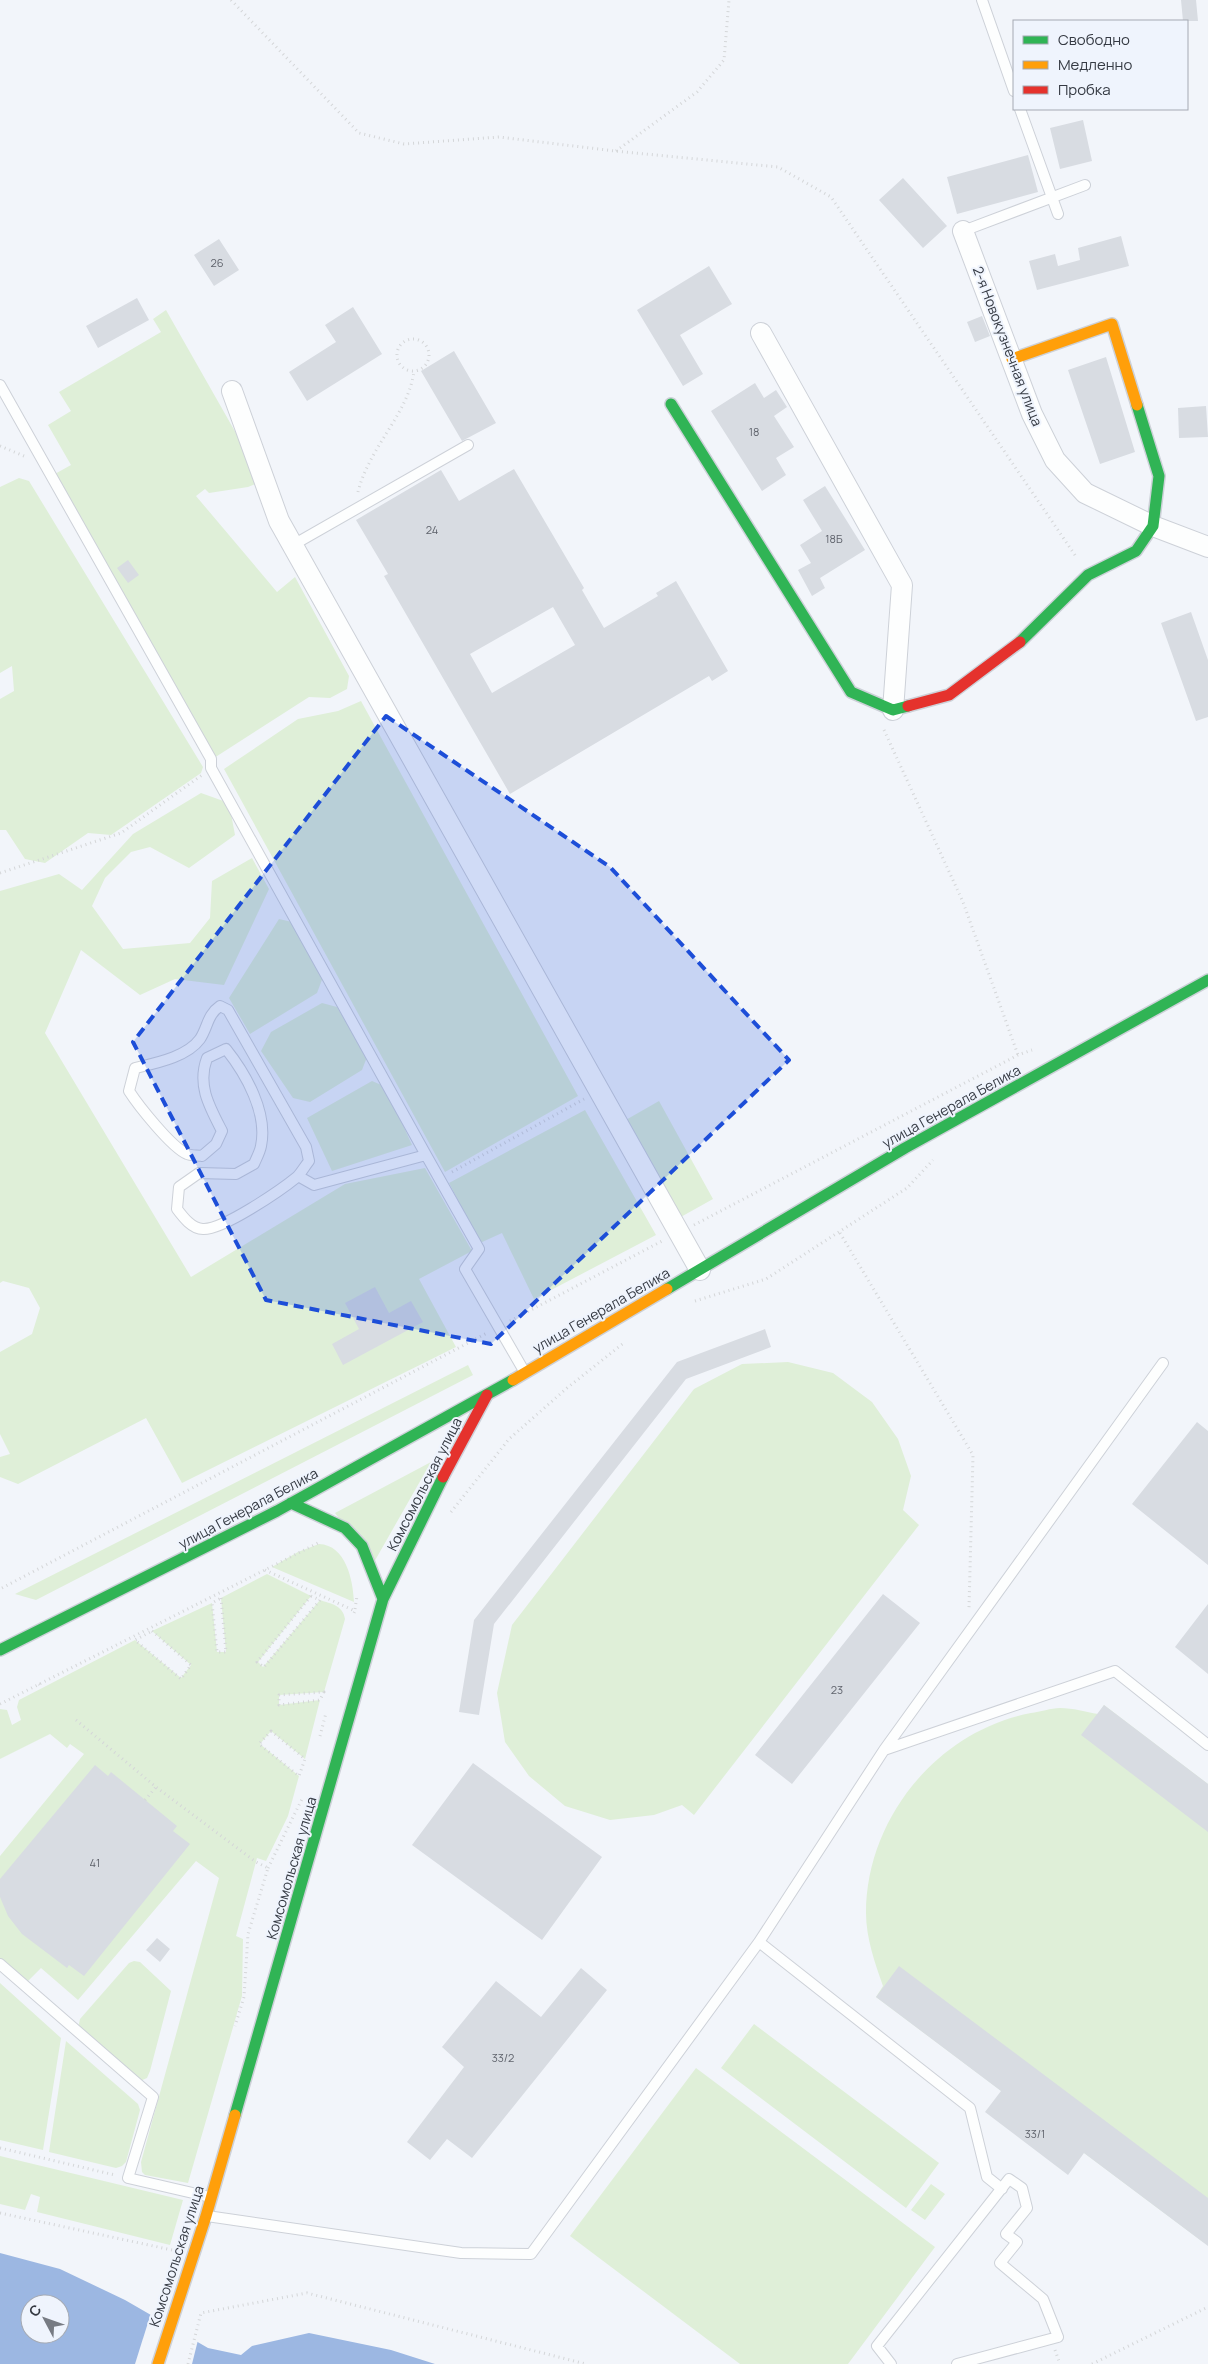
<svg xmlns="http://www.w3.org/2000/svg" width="1208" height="2364" font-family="Manrope,sans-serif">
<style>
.green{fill:#dfefd8}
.water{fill:#9cb7e2;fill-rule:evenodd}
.pier{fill:#f2f5fa}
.building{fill:#d8dce2;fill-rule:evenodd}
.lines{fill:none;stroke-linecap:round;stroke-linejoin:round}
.lane-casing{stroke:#cdd1d8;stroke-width:12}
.street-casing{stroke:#cdd1d8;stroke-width:22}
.fast-casing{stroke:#cdd1d8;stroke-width:14}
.slow-casing{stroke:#cdd1d8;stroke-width:14}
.jam-casing{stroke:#cdd1d8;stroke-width:14}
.path{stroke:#d4d6d8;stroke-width:3;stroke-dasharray:1 4;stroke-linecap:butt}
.lane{stroke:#fdfefe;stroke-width:10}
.street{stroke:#fdfefe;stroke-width:20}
.fast{stroke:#30b455;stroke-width:11}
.slow{stroke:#ff9f0a;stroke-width:11}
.jam{stroke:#e5322d;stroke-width:11}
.marked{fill:#1d4ed8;fill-opacity:0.2;stroke:#1d4ed8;stroke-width:4;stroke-dasharray:10 6;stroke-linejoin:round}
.labels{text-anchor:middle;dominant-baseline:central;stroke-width:4;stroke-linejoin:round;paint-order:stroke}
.number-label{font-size:11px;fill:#5e626b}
.street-label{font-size:14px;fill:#353a43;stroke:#eff4fd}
</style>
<rect width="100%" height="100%" fill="#f2f5fa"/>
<path class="green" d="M166 310 249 456 258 483 248 487 209 493 205 489 196 496 277 592 295 577 349 676 347 689 330 698 309 697 214 758 53 475 71 465 48 425 71 411 59 392 161 332 153 319Z
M19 478 29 481 203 767 201 773 111 835 88 833 45 863 25 859 6 830H0V699L14 691 12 666 0 673V487Z
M361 701 578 1096 445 1172 224 769 298 719 338 711Z
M201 793 229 803 235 835 189 868 150 847 131 852 105 878 92 906 123 949 190 943 210 918 212 881 252 858 269 889 224 985 175 979 140 995 81 950 45 1033 191 1277 345 1184 425 1168 472 1251 419 1279 456 1347 182 1483 146 1418 18 1484 0 1477V1457L10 1454 0 1434V1352L32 1334 40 1308 29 1288 3 1281 0 1283V891L59 874 82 890 133 834Z
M279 919 292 922 323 977 317 993 250 1034 229 998Z
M322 1003 337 1007 367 1057 362 1070 310 1102 293 1098 261 1051 271 1032Z
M372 1081 386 1087 412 1145 332 1171 307 1118Z
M659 1101 713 1199 679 1218 624 1121Z
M585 1110 656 1235 534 1299 502 1233 480 1243 449 1183Z
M788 1362 833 1373 872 1402 898 1439 911 1476 903 1510 919 1525 694 1815 682 1805 654 1815 610 1820 565 1806 529 1776 505 1742 497 1693 512 1625 694 1389 742 1364Z
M468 1365 473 1375 36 1600 15 1594Z
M431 1462 373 1564 335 1513Z
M319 1544C346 1545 353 1580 354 1602L272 1567 298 1552Z
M267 1574 311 1596 258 1662 263 1667 320 1600C331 1604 343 1605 345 1619L324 1692 279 1695V1705L320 1700 305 1759 271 1731 260 1744 299 1776 288 1816 266 1861 257 1858 236 1936 243 1939 242 1996 188 2183 145 2175 142 2172 141 2162 219 1878 196 1861 78 2000 41 1968 26 1983 0 1960V1856L84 1754 70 1744 67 1748 50 1734 0 1759V1709L7 1710 12 1725 21 1720 17 1707 19 1700 135 1640 181 1678 191 1665 152 1631 212 1603 217 1652H226L221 1598Z
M1104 1705 1208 1784V2243L1203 2242 876 1997 883 1986C875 1963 866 1938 866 1913 866 1819 937 1731 1031 1713 1040 1712 1051 1708 1060 1708 1073 1708 1086 1712 1098 1714Z
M134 1961 140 1962 171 1991 150 2071 147 2078 140 2081 78 2028 80 2019 129 1963Z
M0 1983 61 2038 43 2150 0 2140Z
M754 2024 939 2163 906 2208 721 2068Z
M66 2041 138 2104 140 2110 126 2162 122 2166 116 2168 49 2152Z
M696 2068 935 2247 848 2364H740L570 2236Z
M0 2156 183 2200 170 2245 37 2212 40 2197 31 2194 25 2210 0 2204Z
M931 2184 945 2194 925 2220 911 2210Z"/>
<path class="water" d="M0 2253 60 2269 125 2300 208 2348 241 2355 252 2346 309 2333 391 2350 435 2364H0ZM30 2304H60V2334H30Z"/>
<path class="pier" d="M151 2313 198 2340 192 2364H135Z"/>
<path class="building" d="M1181 0H1196L1198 21H1183Z
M1083 120 1092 161 1060 169 1050 128Z
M1028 155 1038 192 957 214 947 177Z
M903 178 947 226 923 248 879 200Z
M1121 236 1129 266 1037 290 1029 261 1055 254 1058 266 1080 260 1078 248Z
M219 239 239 270 214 286 194 255Z
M709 266 732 304 680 335 703 374 683 386 637 310Z
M137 298 149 320 98 348 86 326Z
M353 307 382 354 307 401 289 372 336 342 325 325Z
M982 316 990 336 975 342 967 322Z
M454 351 496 423 462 441 421 371Z
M1106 357 1135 452 1100 464 1068 370Z
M755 383 764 398 776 390 787 407 774 416 794 447 776 458 786 475 762 491 711 411Z
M1206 406 1208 437 1179 438 1178 408Z
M514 469 584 588 582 590 604 628 658 596 656 593 676 581 728 671 712 681 709 676 510 794 384 576 388 574 356 520 441 470 459 501ZM553 607 575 645 492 693 470 654Z
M825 486 865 550 820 578 825 588 812 596 798 570 811 563 800 545 822 531 803 500Z
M128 560 139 575 128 583 117 568Z
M1191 612 1208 660V717L1196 721 1161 623Z
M375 1287 389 1313 411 1301 423 1322 343 1365 332 1344 359 1329 345 1303Z
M765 1329 771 1347 686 1379 494 1624 479 1715 459 1712 474 1620 677 1362Z
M1197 1422 1208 1431V1565L1132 1504Z
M883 1594 920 1623 792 1784 755 1755Z
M1208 1604V1674L1175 1647Z
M1104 1705 1208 1784V1832L1081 1735Z
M473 1763 602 1857 542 1940 412 1845Z
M95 1765 108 1776 111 1772 177 1826 173 1831 190 1844 84 1976 69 1965 67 1968 22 1934 8 1916 0 1897V1879Z
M157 1938 170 1949 160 1962 146 1950Z
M899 1966 1208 2198V2246L1084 2153 1068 2175 985 2112 1001 2091 876 1997Z
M581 1968 607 1990 472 2158 447 2139 430 2160 407 2142 464 2067 442 2047 496 1981 541 2017Z"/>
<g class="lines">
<g class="lane-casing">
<path id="lane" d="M982 0 1014 91
M1020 109 1058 214
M963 231 1085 185
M0 385 211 759V768L426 1155
M293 545 468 445
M220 1006 228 1010 306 1147 309 1161C305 1166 301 1173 297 1177 281 1190 223 1230 203 1229 192 1229 183 1217 177 1209L179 1187 199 1173 236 1174 254 1164C256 1159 260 1152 261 1146 268 1113 246 1074 226 1049L207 1058C197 1085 209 1106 222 1131L216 1144 202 1156C198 1155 191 1156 187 1154 171 1147 138 1105 129 1091L135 1068C156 1063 187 1057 200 1039 208 1027 207 1015 220 1006Z
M298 1176 314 1185 426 1155 479 1249 465 1269 524 1371
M884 1750 1163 1363
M759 1942 884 1750 1115 1671 1208 1745
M0 1964 153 2097 128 2178 210 2197
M207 2216 461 2253 531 2254 759 1942 970 2108 987 2177 1002 2189
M891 2364 877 2346 1009 2179 1022 2188 1027 2208 1006 2234 1017 2242 1000 2263 1043 2299 1058 2337 957 2364"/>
</g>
<g class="street-casing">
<path id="street" d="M963 231 1032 414 1055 460 1085 493 1153 526 1208 547
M761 333 902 585 893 710
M232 391 279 521 700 1270"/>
</g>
<g class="fast-casing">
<path id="fast" d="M671 404 851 692 893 710 908 706
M1020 642 1088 575 1136 551 1153 526 1159 476 1137 405
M667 1289 905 1148 1208 980
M291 1503 345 1528 362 1546 383 1599
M0 1650 277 1511 513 1380
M235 2115 383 1599 443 1477"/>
</g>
<g class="slow-casing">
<path id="slow" d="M1012 359 1112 324 1137 405
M513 1380 667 1289
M158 2364 206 2216 235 2115"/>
</g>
<g class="jam-casing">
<path id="jam" d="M908 706 949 695 1020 642
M443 1477 487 1395"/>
</g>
<path class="path" d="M231 0 359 133 404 144 499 137 615 151 778 167 831 197 1077 558
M616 151 697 92 724 60 729 0
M397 355a16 16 0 1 1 32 0a16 16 0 1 1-32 0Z
M0 446 24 456
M358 492C369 447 409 413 414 371
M884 730 963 902 1018 1055
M0 873 121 833 202 775
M452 1172 584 1099
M694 1225 1018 1055 1032 1050
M840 1233 973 1455 969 1608
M695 1301 766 1279 907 1188 933 1160
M510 1321 664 1240
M451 1512 509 1439 567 1388 625 1342
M265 1570 355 1611 354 1613
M2 1588 487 1333
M311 1596 320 1600 264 1667 257 1662Z
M221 1598 226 1652H217L212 1603Z
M355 1609 357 1596
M152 1631 191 1665 181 1679 135 1640Z
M39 1684 43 1687
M324 1692 320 1700 279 1705V1695Z
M0 1704 320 1542
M76 1720 156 1787 256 1862 268 1868 248 1934 244 1997 235 2026
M271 1731 305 1759 299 1776 259 1744Z
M320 1736 326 1713
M145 1800 156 1787
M268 1868 302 1799
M0 2148 115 2175
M0 2213 172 2250
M1055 2350 1060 2364
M188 2364 201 2313 307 2293 586 2364
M1092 2364 1208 2307"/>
<use href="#lane" class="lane"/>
<use href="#street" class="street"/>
<use href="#fast" class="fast"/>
<use href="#slow" class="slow"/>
<use href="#jam" class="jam"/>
</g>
<path class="marked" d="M386 716 610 867 789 1060 491 1344 266 1300 133 1042Z"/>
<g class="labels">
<g class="number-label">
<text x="217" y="262">26</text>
<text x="754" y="431">18</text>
<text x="432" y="529">24</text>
<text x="834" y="538">18Б</text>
<text x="837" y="1689">23</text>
<text x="95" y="1862">41</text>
<text x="503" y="2057">33/2</text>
<text x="1035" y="2133">33/1</text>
</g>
<g class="street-label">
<text transform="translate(1008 346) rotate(69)">2-я Новокузнечная улица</text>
<text transform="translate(951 1106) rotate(-29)">улица Генерала Белика</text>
<text transform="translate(601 1310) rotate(-30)">улица Генерала Белика</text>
<text transform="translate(424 1484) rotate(-63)">Комсомольская улица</text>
<text transform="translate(248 1508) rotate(-28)">улица Генерала Белика</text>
<text transform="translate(291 1868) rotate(-74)">Комсомольская улица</text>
<text transform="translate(176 2256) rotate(-72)">Комсомольская улица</text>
</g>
</g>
<rect x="1013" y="20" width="175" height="90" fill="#eff4fd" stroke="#a5aab3"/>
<rect x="1023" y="36" width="25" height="8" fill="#30b455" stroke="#a5aab3"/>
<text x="1058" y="45" font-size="15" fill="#353a43">Свободно</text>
<rect x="1023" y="61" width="25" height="8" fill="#ff9f0a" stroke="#a5aab3"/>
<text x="1058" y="70" font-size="15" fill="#353a43">Медленно</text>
<rect x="1023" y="86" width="25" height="8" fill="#e5322d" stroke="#a5aab3"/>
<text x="1058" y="95" font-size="15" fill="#353a43">Пробка</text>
<g transform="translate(45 2319) rotate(311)"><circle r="24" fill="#eff4fd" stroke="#a5aab3"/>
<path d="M0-4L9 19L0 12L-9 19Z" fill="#777b83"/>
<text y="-8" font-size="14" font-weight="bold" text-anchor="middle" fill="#353a43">С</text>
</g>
</svg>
